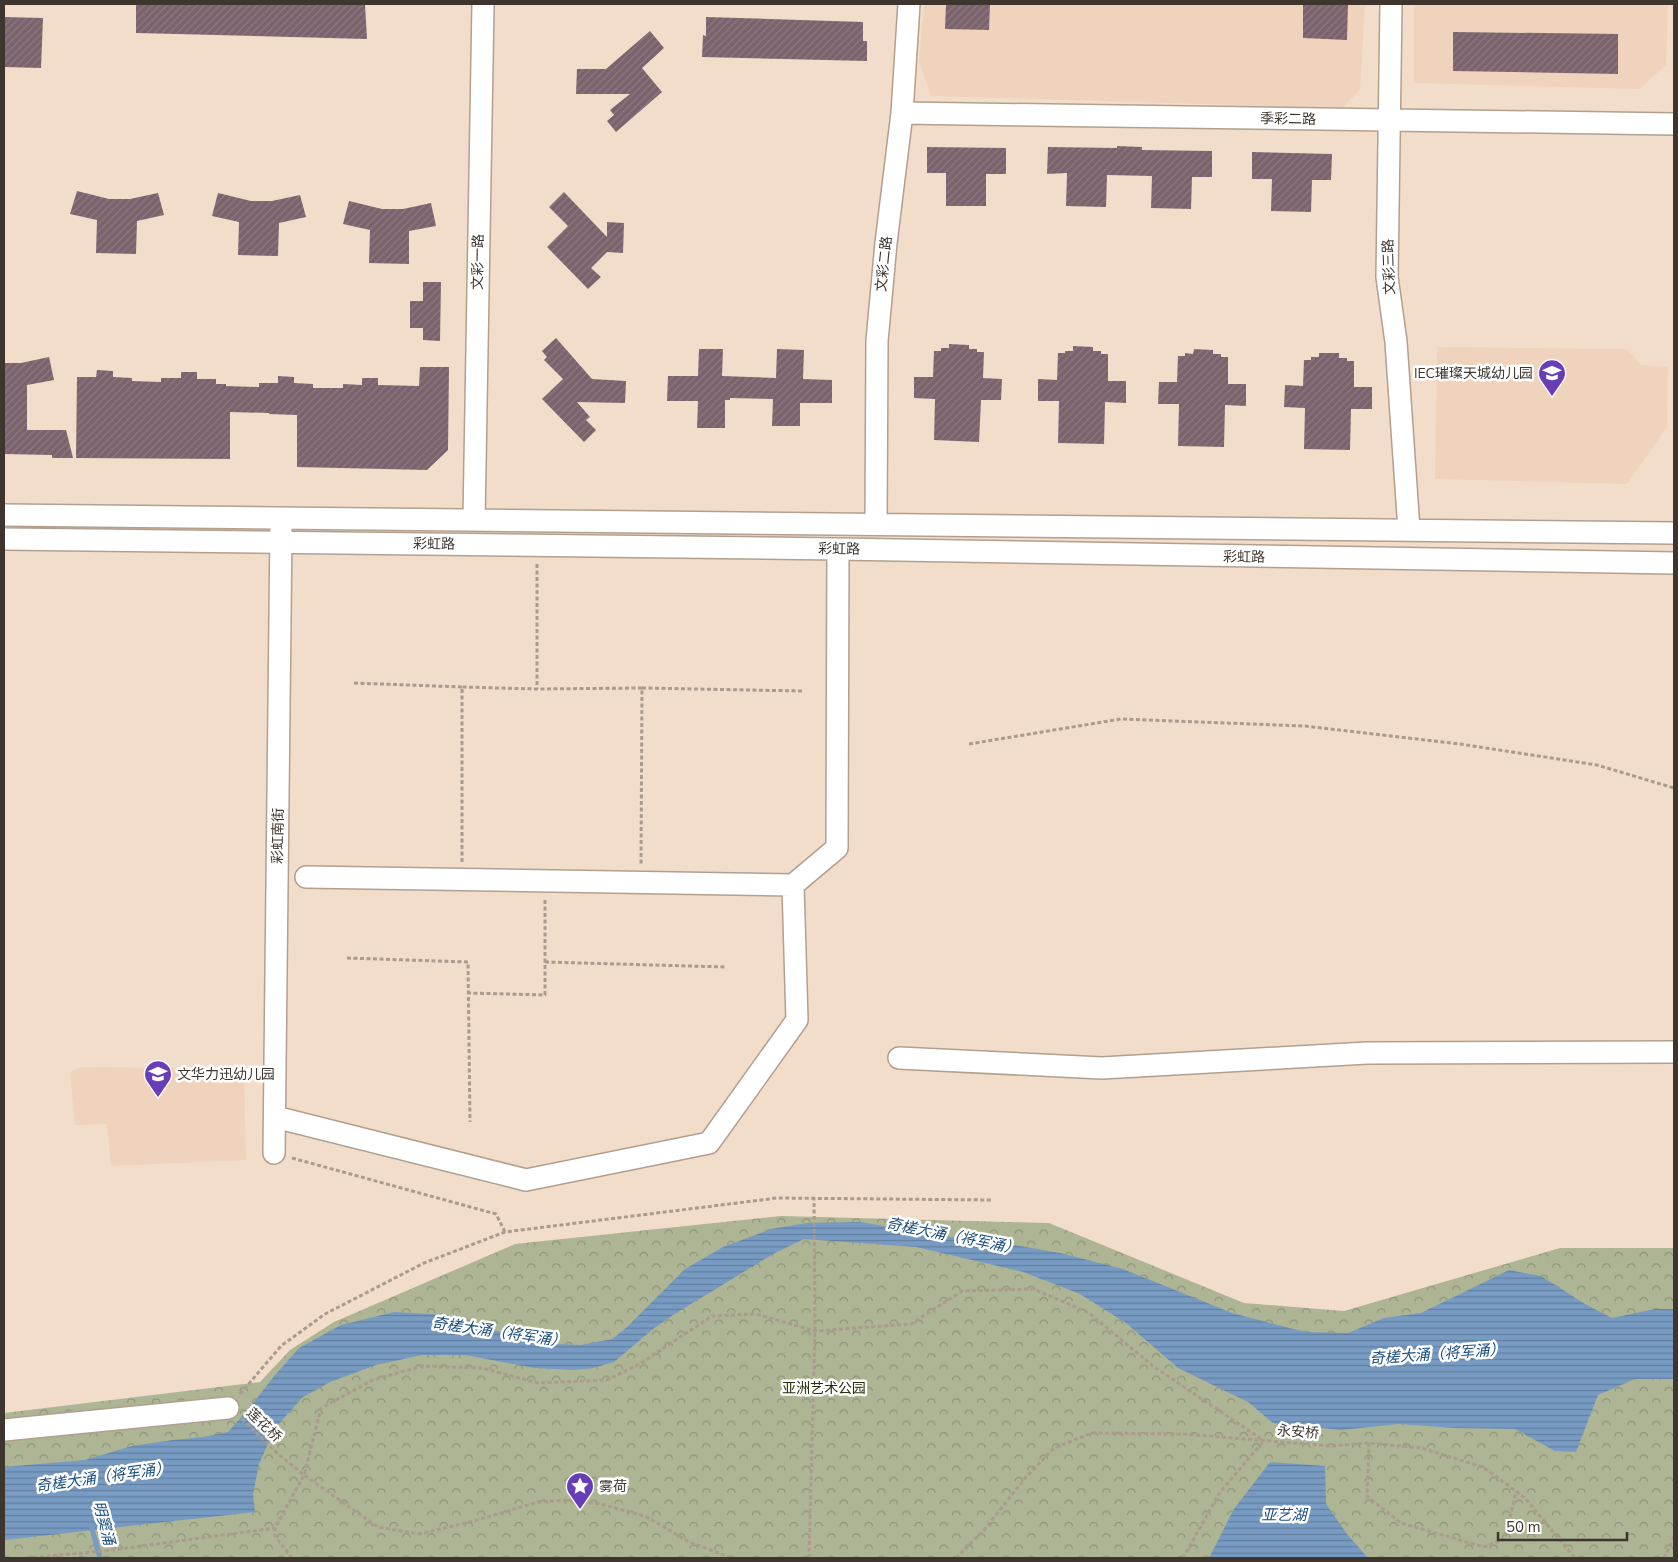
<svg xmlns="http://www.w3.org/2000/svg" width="1678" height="1562" font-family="'Nunito Sans','Noto Sans SC',sans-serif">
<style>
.built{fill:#efd3bc}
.forest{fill:url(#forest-crowns)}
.water{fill:url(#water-rules)}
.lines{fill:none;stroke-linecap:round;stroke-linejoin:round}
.stream{stroke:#779bc2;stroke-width:5}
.building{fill:url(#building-hatch)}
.minor-casing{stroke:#b39f8e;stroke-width:24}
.path{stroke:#ab9b8d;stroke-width:3;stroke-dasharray:4 2.5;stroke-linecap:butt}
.minor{stroke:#fff;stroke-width:21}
.labels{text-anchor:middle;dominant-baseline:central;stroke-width:5;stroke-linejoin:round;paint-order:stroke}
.street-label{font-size:14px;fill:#3e352e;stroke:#fff}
.poi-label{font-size:14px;fill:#3e352e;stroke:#fff;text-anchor:start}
.park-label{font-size:14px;fill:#293008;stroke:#fff}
.water-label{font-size:15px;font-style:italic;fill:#194e80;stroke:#fff}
</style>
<defs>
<pattern id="forest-crowns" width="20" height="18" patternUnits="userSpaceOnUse" patternTransform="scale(1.25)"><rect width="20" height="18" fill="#adb594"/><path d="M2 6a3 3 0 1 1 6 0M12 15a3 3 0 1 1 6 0" fill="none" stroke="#8e9479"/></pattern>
<pattern id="water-rules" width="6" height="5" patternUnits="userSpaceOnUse" patternTransform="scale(1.25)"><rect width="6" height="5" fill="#779bc2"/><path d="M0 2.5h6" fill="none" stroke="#637f9e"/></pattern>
<pattern id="building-hatch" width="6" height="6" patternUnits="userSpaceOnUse" patternTransform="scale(1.25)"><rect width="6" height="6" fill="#7b626c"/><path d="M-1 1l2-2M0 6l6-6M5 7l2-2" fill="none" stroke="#8e7a81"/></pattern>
</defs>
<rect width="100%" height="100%" fill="#f2ddcb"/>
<path class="built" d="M924 4H1365L1360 90 1342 108 931 96 919 61Z
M1414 4H1668L1666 65 1639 89 1414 83Z
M1437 347 1627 349 1641 365 1668 367 1667 427 1627 484 1435 479Z
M81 1067 244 1069 246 1160 111 1166 107 1124 75 1125 70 1072Z"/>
<path class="forest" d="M781 1216 1049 1223 1244 1303 1344 1311 1560 1248H1674V1558H4V1413L260 1382 290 1350 334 1322 515 1244Z"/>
<path class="water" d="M860 1222 943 1236 1004 1243 1060 1253 1123 1269 1232 1313 1305 1332 1348 1333 1384 1318 1421 1313 1509 1270 1541 1276 1585 1304 1612 1318 1655 1309H1674V1379H1635L1598 1395 1576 1452 1555 1451 1515 1429 1454 1428 1399 1424 1341 1430 1273 1423 1248 1402 1178 1368 1126 1323 1080 1294 1023 1272 916 1247 804 1239 773 1254 673 1315 653 1329 614 1362 593 1368 574 1370 534 1368 465 1355H422L376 1365 330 1382 303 1397 275 1428 259 1464 253 1494 255 1512 4 1540V1467L85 1460 132 1446 173 1440 203 1437 228 1432 250 1407 275 1375 299 1348 341 1325 394 1312 446 1315 529 1341 556 1344 581 1345 612 1339 626 1328 685 1269 723 1247 771 1229 807 1223Z
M1270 1462 1325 1466 1326 1504 1347 1534 1368 1558H1209L1234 1509Z"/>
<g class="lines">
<path class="stream" d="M91 1525 100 1558"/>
</g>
<path class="building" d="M136 4H365L367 39 136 33Z
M946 4H990L989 30 945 29Z
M1303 4H1348L1347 40 1303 38Z
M4 17 43 18 41 68 4 67Z
M706 17 863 22V41H867V61L702 57 703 35 706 36Z
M650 31 664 48 642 68 662 92 616 132 607 121 614 115 610 110 630 94H576L577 69H606Z
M1453 32 1618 34V74L1453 71Z
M1117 146 1142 147V150L1212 151V177H1192L1191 209 1151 208 1152 176 1107 175 1106 207 1066 206 1067 173 1047 174 1048 147 1117 148Z
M927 147 1006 148V174H986V206H946V173H927Z
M1252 152 1332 154 1331 180H1312L1311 212 1271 211 1272 179H1252Z
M77 191 109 199H130L158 193 164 215 137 221 136 254 96 253 97 220 70 214Z
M564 192 607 237V222L624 223 623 253 607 252 591 268 601 277 588 289 547 247 568 226 549 207Z
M218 193 251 201H272L300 195 306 217 279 223 278 256 238 255 239 222 212 216Z
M349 201 382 209H403L431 203 436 226 409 231V264L369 263 370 230 343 224Z
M423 282H441L440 341 423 340V328H410V301H423Z
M556 338 592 379 626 381 625 403 577 402 590 417 586 420 596 430 584 442 542 399 563 379 544 360 547 357 542 351Z
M949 344 969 345V349H977V352H984L983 378 1002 379 1001 400H981L979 442 934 440 935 399 914 398V377H933L934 351H941V348H949Z
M1073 346 1093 347V351H1101V354H1108V381H1126V403L1105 402 1104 444 1058 443 1059 401H1038V379L1057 380 1058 353H1065V351H1073Z
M699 349H723L722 376 776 378 777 349 804 350 803 379 832 380V403H800V426H772L773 399 730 398V400H725V428H697L698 401H667L668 376H698Z
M1194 349 1213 350V354H1221V357H1228V384H1246V406L1225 405 1224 447 1178 446 1179 404H1158L1159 382H1177L1178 356H1185V353L1193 354Z
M1319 353H1339V358H1347V361H1354V387H1372V409H1351L1350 450 1304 449 1305 408 1284 407 1285 385 1303 386 1304 360H1311V357H1319Z
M49 357 54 380 27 385V430H66L73 458H52V455L4 454V363H21Z
M420 367H449L448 450 427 470 297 467V415L269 414V413L230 412V459L76 458 77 377H96L97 370 113 371V377L132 378V381L161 382V378H181V372H197V379H216V384H226V386L259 387V383H278V376L294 377V383L313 384V388H343V384L362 385V378H378V385L419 386Z"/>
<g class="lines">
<g class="minor-casing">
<path id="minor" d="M1391 4 1387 277 1396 342 1409 530
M902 113 1674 124
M4 515 1674 533
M474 520 483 4
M876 524 877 341 886 243 902 113 909 4
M4 539 838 549 1674 563
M306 877 793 885
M899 1058 1102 1068 1367 1053 1674 1052
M275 1117 526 1180 709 1143 797 1020 793 885 837 848 838 549
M274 1153 281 528
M4 1430 228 1408"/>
</g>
<path class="path" d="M537 564V689
M354 683 462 687
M642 688 803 691
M969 744 1121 719 1305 726 1460 744 1597 765 1674 788
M462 862V687L537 689 642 688 641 865
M347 958 468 962 470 1122
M545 962 725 967
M467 993 545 995V899
M292 1158 496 1214 505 1232
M240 1394 281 1346 325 1314 424 1263 505 1232 777 1198 992 1200
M242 1419 277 1453 304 1475 378 1527 419 1534 474 1521 538 1502 569 1500 601 1504 647 1517 689 1542 732 1558
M1369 1443 1367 1496 1401 1523 1484 1547 1505 1539 1516 1491
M27 1558 104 1551 275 1528
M292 1558 275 1536V1528L304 1475 321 1408 373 1380 422 1366 482 1368 538 1383 607 1380 641 1363 712 1316 756 1314 815 1331 911 1324 962 1291 1034 1289 1089 1313 1153 1366 1264 1441
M809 1558 815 1331 814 1198
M956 1558 984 1530 1026 1477 1054 1448 1092 1433 1184 1434 1331 1446 1369 1443 1421 1448 1483 1467 1525 1498 1575 1558
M1183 1558 1220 1492 1263 1442
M1664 1558 1674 1537"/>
<use href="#minor" class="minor"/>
</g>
<defs>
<g id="school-pin" transform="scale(1.4375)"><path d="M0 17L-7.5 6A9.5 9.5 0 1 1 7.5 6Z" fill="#693db5" stroke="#fff"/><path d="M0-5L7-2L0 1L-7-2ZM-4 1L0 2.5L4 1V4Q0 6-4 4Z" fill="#fff"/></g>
<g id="sight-pin" transform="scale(1.4375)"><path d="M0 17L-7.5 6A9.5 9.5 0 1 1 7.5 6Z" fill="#693db5" stroke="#fff"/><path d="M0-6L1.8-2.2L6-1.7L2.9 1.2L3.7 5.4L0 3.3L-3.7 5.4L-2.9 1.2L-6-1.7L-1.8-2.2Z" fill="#fff"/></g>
</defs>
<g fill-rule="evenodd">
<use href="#school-pin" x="1552" y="373"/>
<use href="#school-pin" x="158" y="1074"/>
<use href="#sight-pin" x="580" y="1486"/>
</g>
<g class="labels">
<g class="street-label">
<text transform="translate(1288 119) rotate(1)">季彩二路</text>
<text transform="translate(478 262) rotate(-89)">文彩一路</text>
<text transform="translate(884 264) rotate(-84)">文彩二路</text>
<text transform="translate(1389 267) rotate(-92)">文彩三路</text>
<text transform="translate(434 544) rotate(1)">彩虹路</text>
<text transform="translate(839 549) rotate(1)">彩虹路</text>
<text transform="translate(1244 557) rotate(1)">彩虹路</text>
<text transform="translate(278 836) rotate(-89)">彩虹南街</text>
<text transform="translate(264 1425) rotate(44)">莲花桥</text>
<text transform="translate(1298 1432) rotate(4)">永安桥</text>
</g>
<g class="poi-label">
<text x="1533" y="373" text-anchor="end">IEC璀璨天城幼儿园</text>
<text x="177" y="1074">文华力迅幼儿园</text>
<text x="599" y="1486">雾荷</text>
</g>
<g class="park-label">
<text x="824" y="1388">亚洲艺术公园</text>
</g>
<g class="water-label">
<text transform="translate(953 1236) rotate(11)">奇槎大涌（将军涌）</text>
<text transform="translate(499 1332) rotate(8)">奇槎大涌（将军涌）</text>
<text transform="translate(1437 1354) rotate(-4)">奇槎大涌（将军涌）</text>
<text transform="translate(103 1477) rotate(-8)">奇槎大涌（将军涌）</text>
<text x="1284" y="1515">亚艺湖</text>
<text transform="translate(104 1523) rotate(75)">明窦涌</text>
</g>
</g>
<rect width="1678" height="1562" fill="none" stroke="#3e352e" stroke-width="10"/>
<path d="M1498 1532v8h129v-8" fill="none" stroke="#3e352e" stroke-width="2.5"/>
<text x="1506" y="1532" font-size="15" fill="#3e352e" stroke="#ffffff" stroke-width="4" paint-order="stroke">50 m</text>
</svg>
